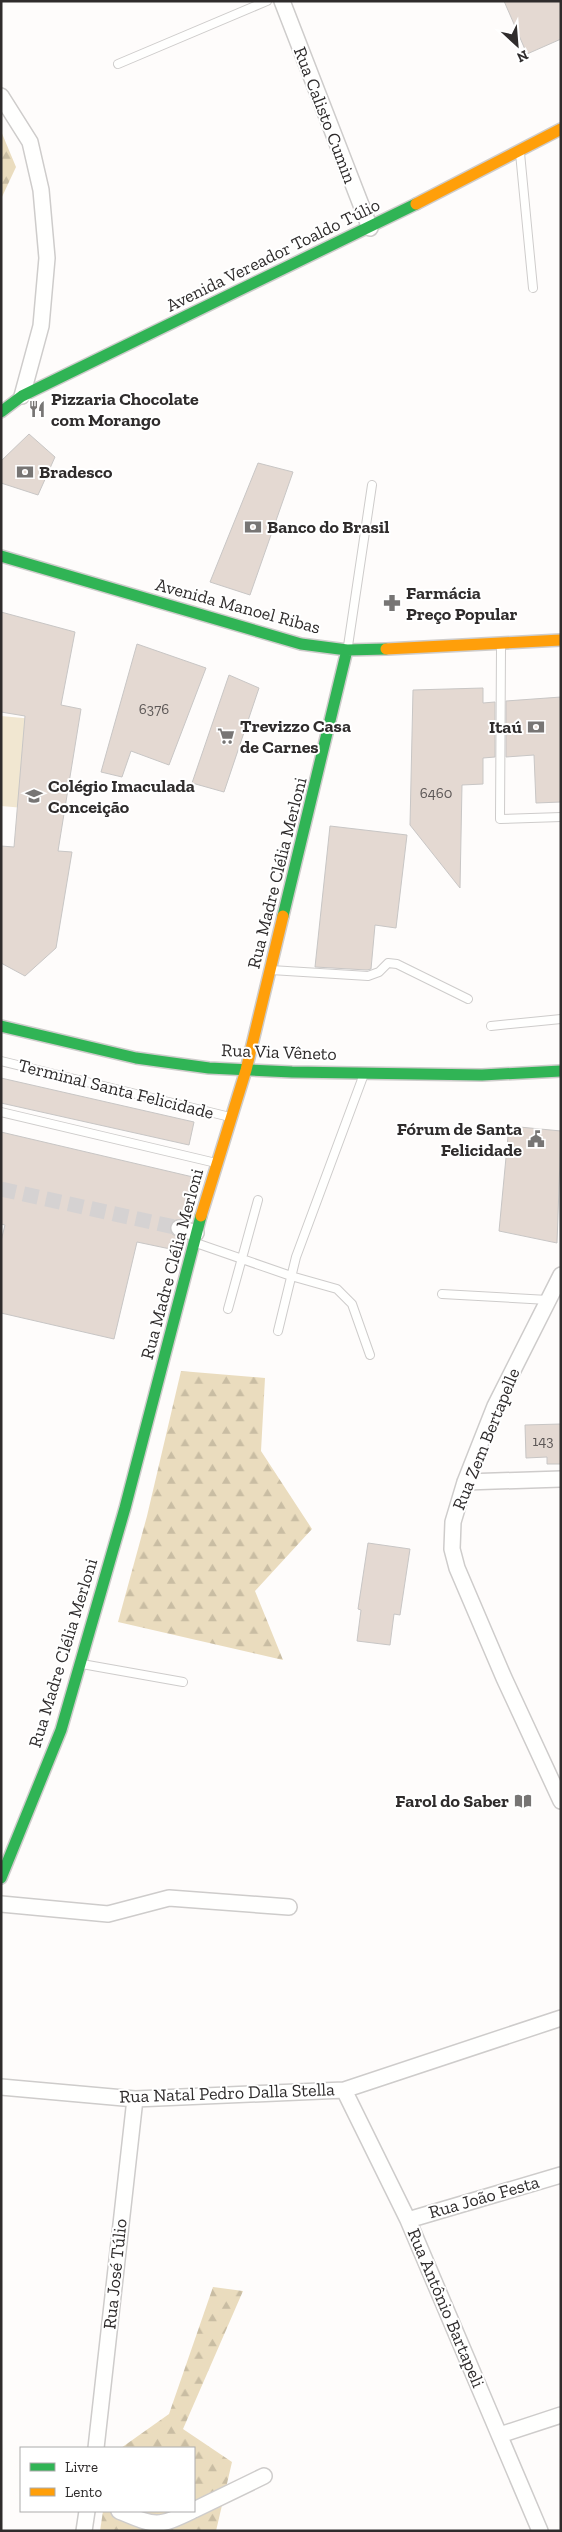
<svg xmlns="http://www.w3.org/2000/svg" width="562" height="2532" font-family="'Zilla Slab',serif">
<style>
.green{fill:#f1e7d1}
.forest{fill:url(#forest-firs)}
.building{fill:#e4d9d2;stroke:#c8c6c5}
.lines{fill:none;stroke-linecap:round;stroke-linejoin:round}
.street-tunnel{stroke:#d5d2d2;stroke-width:15;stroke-dasharray:15 8;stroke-linecap:butt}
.lane-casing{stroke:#cecccb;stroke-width:10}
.street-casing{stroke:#cecccb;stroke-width:18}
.fast-casing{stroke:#cecccb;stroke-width:14}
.slow-casing{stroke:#cecccb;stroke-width:14}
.lane{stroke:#fffffe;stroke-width:8}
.street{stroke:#fffffe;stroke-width:15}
.fast{stroke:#30b455;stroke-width:11}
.slow{stroke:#ff9f0a;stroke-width:11}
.labels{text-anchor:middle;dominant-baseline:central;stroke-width:4;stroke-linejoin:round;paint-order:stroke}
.number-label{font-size:15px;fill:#5c5756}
.street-label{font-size:18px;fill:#2f2c2c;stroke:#fff}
.poi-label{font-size:18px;font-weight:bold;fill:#2f2c2c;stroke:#fff;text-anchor:start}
</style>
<defs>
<pattern id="forest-firs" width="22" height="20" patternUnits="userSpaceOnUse" patternTransform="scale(1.25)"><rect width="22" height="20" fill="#eadcbe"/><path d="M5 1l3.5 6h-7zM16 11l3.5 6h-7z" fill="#c9bda3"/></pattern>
</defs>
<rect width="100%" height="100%" fill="#fefcfb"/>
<path class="green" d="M1 716 45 720 36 809 1 806Z"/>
<path class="forest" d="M1 131 16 167 1 199Z
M181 1371 265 1378 261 1451 312 1529 255 1591 283 1660 118 1622 147 1516Z
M213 2287 243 2291 183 2429 232 2462 216 2531H100L103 2511H194V2448H121L169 2414Z"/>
<path class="building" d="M504 1H561V39L527 54Z
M29 434 55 457 38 495 1 483V461Z
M258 463 293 472 250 595 210 582Z
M1 612 75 632 61 705 81 709 58 851 72 852 56 948 25 976 1 963V846L14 847 25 716 1 712Z
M137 644 206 668 169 765 131 751 122 777 101 772Z
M229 675 259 688 224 792 192 783Z
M483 688V703L495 702V757L483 758V784L462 785 460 888 410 825 413 690Z
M561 697V802L536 803 534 755 506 757V701Z
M330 826 407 835 396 928 375 925 371 969 367 970 315 967Z
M1 1078 194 1122 189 1145 1 1103Z
M509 1126 561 1131 557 1243 499 1231Z
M1 1132 193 1177 182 1219 173 1221 170 1226 172 1234 178 1237 175 1250 137 1242 114 1339 1 1313V1241L5 1225 1 1224Z
M561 1424V1464H547V1457L526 1458 525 1425Z
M368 1543 410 1549 400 1615 394 1614 390 1645 357 1641 361 1610 358 1609Z"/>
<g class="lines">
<path class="street-tunnel" d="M1 1189 179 1228"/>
<g class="lane-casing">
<path id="lane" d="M118 64 267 1
M520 153 533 288
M348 646 372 485
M501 648 500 819 561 817
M271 970 368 976 379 972 388 963 397 964 468 999
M491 1026 561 1019
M1 1061 230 1117
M1 1112 216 1163
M196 1243 291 1276 337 1289 352 1304 370 1355
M442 1294 548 1300
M228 1309 258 1200
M278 1331 296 1257 364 1074
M82 1664 183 1682"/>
</g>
<g class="street-casing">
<path id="street" d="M282 1 370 228
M1 96 30 142 41 190 47 258 41 326 22 396
M179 1228 196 1233
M561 1275 495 1406 465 1482 453 1522 452 1549 457 1568 504 1678 561 1801
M465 1482 561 1479
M1 1904 108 1914 169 1898 289 1907
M1 2087 135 2099 344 2090 561 2018
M344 2090 408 2220 540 2531
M408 2220 561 2175
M500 2435 561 2415
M96 2448 135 2099
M194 2510 264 2476
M119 2511C155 2526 157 2528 192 2511
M84 2531 87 2511"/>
</g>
<g class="fast-casing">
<path id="fast" d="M1 412 22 396 416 204
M1 556 301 644 347 650 386 649
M283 916 347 650
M1 1026 136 1058 209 1068 292 1072 482 1075 561 1071
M1 1878 61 1730 125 1508 201 1216"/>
</g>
<g class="slow-casing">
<path id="slow" d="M416 204 561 129
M386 649 561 640
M201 1216 246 1070 283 916"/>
</g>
<use href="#lane" class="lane"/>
<use href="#street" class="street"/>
<use href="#fast" class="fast"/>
<use href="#slow" class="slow"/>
</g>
<defs>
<g id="restaurant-bare" transform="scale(1.35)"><path d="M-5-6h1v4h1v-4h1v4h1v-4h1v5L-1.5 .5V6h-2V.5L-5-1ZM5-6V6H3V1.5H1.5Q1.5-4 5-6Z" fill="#777574" stroke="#fff" stroke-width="2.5" paint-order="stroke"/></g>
<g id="bank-bare" transform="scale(1.35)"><path d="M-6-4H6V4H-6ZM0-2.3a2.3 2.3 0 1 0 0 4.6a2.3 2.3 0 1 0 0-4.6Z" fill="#777574" stroke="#fff" stroke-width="2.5" paint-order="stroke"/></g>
<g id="pharmacy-bare" transform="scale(1.35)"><path d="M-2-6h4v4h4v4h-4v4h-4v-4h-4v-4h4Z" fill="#777574" stroke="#fff" stroke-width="2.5" paint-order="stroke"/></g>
<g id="supermarket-bare" transform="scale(1.35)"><path d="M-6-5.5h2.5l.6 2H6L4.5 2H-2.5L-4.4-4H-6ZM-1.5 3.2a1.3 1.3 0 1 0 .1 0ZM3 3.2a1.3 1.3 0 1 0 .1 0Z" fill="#777574" stroke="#fff" stroke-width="2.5" paint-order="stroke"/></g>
<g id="school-bare" transform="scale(1.35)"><path d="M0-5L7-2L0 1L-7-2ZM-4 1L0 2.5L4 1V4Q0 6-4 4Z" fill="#777574" stroke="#fff" stroke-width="2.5" paint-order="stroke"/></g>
<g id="civic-bare" transform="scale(1.35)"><path d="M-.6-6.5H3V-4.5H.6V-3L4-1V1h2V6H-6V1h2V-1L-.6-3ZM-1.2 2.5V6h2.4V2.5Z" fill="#777574" stroke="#fff" stroke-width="2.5" paint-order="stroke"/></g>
<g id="library-bare" transform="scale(1.35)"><path d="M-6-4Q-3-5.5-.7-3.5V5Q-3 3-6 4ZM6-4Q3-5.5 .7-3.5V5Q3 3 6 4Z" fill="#777574" stroke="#fff" stroke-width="2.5" paint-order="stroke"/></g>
</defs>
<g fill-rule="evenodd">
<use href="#restaurant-bare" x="37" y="409"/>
<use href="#bank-bare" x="25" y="472"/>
<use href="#bank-bare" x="253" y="527"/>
<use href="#pharmacy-bare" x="392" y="603"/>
<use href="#bank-bare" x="536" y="727"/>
<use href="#supermarket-bare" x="226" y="736"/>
<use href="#school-bare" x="34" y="796"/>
<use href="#civic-bare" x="536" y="1139"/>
<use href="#library-bare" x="523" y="1801"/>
</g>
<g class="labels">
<g class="number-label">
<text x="154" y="709">6376</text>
<text x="436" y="793">6460</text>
<text x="543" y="1441">143</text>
</g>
<g class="street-label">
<text transform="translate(325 115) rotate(69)">Rua Calisto Cumin</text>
<text transform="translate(273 255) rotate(-26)">Avenida Vereador Toaldo Túlio</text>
<text transform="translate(238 606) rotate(15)">Avenida Manoel Ribas</text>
<text transform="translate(277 873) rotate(-76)">Rua Madre Clélia Merloni</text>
<text transform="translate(279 1052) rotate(2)">Rua Via Vêneto</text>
<text transform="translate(116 1089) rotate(14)">Terminal Santa Felicidade</text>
<text transform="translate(172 1264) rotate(-75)">Rua Madre Clélia Merloni</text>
<text transform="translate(486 1439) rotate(-68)">Rua Zem Bertapelle</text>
<text transform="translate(63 1653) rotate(-73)">Rua Madre Clélia Merloni</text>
<text transform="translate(227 2093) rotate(-2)">Rua Natal Pedro Dalla Stella</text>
<text transform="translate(484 2197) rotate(-16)">Rua João Festa</text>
<text transform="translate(115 2274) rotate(-84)">Rua José Túlio</text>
<text transform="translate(446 2308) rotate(67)">Rua Antônio Bartapeli</text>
</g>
<g class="poi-label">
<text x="51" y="399">Pizzaria Chocolate<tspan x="51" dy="21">com Morango</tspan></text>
<text x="39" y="472">Bradesco</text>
<text x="267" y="527">Banco do Brasil</text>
<text x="406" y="593">Farmácia<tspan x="406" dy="21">Preço Popular</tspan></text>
<text x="240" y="726">Trevizzo Casa<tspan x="240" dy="21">de Carnes</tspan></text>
<text x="522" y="727" text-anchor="end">Itaú</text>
<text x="48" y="786">Colégio Imaculada<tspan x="48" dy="21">Conceição</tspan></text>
<text x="522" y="1129" text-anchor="end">Fórum de Santa<tspan x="522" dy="21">Felicidade</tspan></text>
<text x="509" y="1801" text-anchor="end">Farol do Saber</text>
</g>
</g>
<rect width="562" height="2532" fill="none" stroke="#2f2c2c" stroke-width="5"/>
<rect x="20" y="2447" width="175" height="65" fill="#ffffff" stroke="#acabab"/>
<rect x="30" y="2463" width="25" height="8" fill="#30b455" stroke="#acabab"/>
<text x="65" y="2472" font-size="15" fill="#2f2c2c">Livre</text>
<rect x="30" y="2488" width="25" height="8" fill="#ff9f0a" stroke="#acabab"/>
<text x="65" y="2497" font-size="15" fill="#2f2c2c">Lento</text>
<g transform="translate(517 45) rotate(154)" stroke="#ffffff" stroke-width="4" paint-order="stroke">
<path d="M0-4L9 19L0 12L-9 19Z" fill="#2f2c2c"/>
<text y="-8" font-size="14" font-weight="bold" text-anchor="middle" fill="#2f2c2c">N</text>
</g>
</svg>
